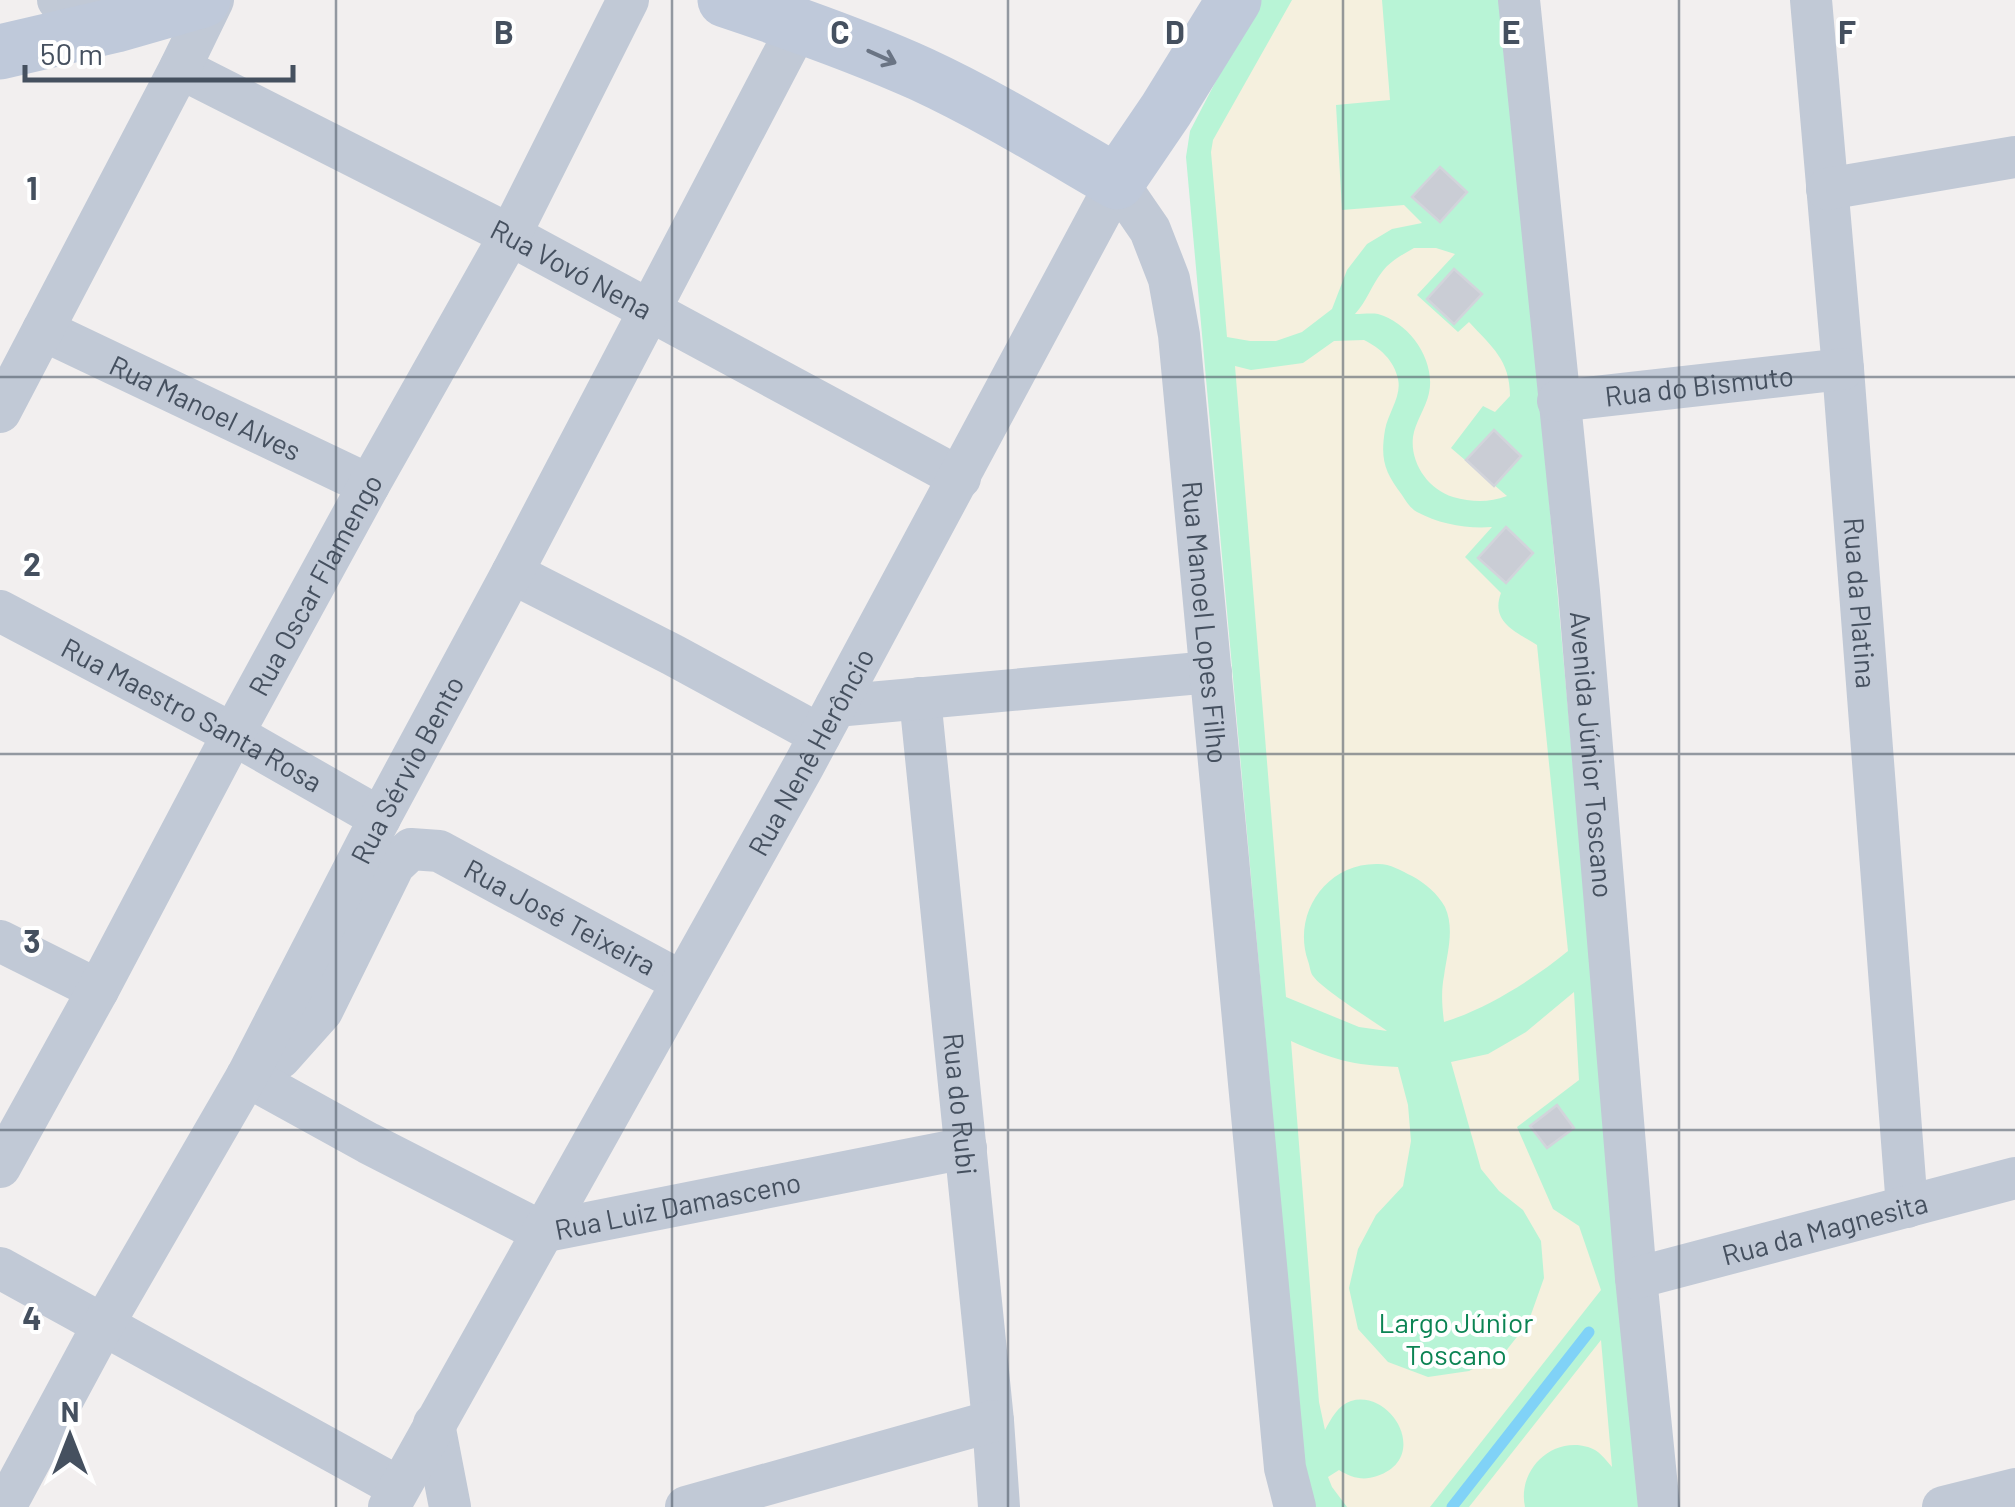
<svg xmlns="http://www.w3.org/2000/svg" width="2015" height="1507" font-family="Barlow,sans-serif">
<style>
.green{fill:#b8f4d6}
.sand{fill:#f5f0de}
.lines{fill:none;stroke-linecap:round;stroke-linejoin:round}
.stream{stroke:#80d2f7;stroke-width:11}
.building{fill:#cacdd5;stroke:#d2d4db;stroke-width:2.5}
.street{stroke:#c1c9d6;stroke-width:42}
.secondary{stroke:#bfc9da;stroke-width:55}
.oneway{stroke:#6a7484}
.grid{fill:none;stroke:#45505f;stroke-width:2.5;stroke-opacity:0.55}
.labels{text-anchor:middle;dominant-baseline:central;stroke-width:8;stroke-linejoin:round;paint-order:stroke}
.street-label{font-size:28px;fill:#45505f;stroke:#fff}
.park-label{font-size:28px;fill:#0c8454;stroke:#fff}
.grid-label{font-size:32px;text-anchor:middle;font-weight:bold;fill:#45505f;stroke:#fff;stroke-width:8;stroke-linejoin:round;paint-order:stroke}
</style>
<rect width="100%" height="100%" fill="#f2efef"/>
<path class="green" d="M1258 0H1504L1640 1507H1312L1307 1498 1186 157 1190 131Z"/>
<path class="sand" d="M1292 0H1382L1390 100 1336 105 1342 210 1404 205 1422 223 1392 229 1367 244 1347 270 1332 309 1302 332 1276 341H1250L1227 337 1211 152 1213 140Z
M1414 248H1436L1455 254 1417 295 1458 332 1469 322C1492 347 1510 360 1510 396L1495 412 1483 406 1451 448 1507 496C1488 503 1472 502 1453 497 1428 489 1410 463 1413 437 1415 422 1426 408 1429 393 1436 361 1410 323 1378 314 1372 313 1362 314 1355 314 1367 301 1371 286 1382 272 1390 261 1402 255 1414 248Z
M1364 340C1380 348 1394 360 1398 379 1402 396 1388 413 1385 430 1380 460 1385 472 1402 495 1406 501 1410 508 1417 512 1439 524 1467 529 1492 527L1465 557 1501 593C1490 622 1516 632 1537 645L1568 951C1534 979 1486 1009 1444 1022 1442 1006 1441 991 1444 976 1447 954 1455 929 1445 907 1438 894 1425 883 1412 876 1400 870 1389 863 1376 864 1325 864 1292 915 1308 961 1310 966 1310 972 1313 976 1322 989 1372 1020 1387 1031L1359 1027 1286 997 1235 366 1251 370 1303 363 1334 341Z
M1574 992 1579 1080 1517 1127 1553 1209 1579 1226 1601 1290 1430 1507H1347L1332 1487 1328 1477 1339 1470C1352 1478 1363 1481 1377 1476 1431 1458 1392 1389 1351 1401 1338 1405 1331 1419 1325 1430L1319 1402 1291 1041C1334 1060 1351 1065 1398 1067L1408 1105 1411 1141 1403 1186 1376 1215 1358 1249 1349 1288 1358 1329 1388 1362 1428 1377 1469 1371 1505 1352 1528 1323 1544 1278 1541 1241 1523 1210 1499 1191 1481 1169 1451 1062 1488 1054 1526 1032Z
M1601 1340 1612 1467C1605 1459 1599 1450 1588 1447 1551 1436 1517 1471 1525 1507H1469Z"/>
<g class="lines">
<path class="stream" d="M1452 1507 1589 1332"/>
</g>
<path class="building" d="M1440 167 1467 192 1440 222 1412 197Z
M1454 269 1482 294 1454 324 1427 299Z
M1494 430 1521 456 1494 486 1466 460Z
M1506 527 1533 553 1506 583 1478 558Z
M1557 1105 1574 1128 1547 1148 1530 1126Z"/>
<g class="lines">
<g class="street">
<path d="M58 0 116 25"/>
<path id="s1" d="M1519 0 1579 591 1636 1278 1659 1507"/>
<path id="s2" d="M1811 0 1843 369 1907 1207"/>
<path id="s3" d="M180 68 510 235 960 478"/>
<path d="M1827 189 2015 157"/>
<path id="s4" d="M43 330 369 485"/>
<path id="s5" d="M1558 401 1843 369"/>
<path d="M0 412 180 68 213 0"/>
<path d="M512 573 673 655 820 735"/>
<path id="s6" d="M0 611 233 734 380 818"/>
<path id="s7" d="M920 698 993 1421 999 1507"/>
<path d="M836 706 1211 672"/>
<path d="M0 941 98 990"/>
<path id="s8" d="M260 1069 280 1058 322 1011 394 865 411 849 439 851 682 982"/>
<path id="s9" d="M247 1076 368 1143 542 1232 966 1148"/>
<path id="s10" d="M0 1167 98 990 233 734 369 485 510 235 628 0"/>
<path d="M0 1268 398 1487"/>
<path id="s11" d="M1636 1278 2015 1178"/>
<path d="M434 1424 450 1507"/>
<path id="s12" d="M5 1507 103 1325 247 1076 380 818 512 573 799 25"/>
<path id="s13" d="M389 1507 803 767 1117 182 1150 230 1169 279 1179 335 1285 1468 1295 1507"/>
<path d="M686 1507 993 1421"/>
<path d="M1943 1507 2015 1489"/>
</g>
<path class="secondary" d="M725 0C791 22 857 45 921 74 988 105 1053 145 1117 182L1166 110 1234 0
M0 52 116 25 203 0"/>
</g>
<defs><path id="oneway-shaft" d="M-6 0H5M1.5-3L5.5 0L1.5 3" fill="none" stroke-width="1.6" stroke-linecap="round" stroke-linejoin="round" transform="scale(2.5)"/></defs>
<use class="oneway" href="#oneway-shaft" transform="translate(882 57) rotate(24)"/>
<path class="grid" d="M336 0V1507M672 0V1507M1008 0V1507M1343 0V1507M1679 0V1507M0 377H2015M0 754H2015M0 1130H2015"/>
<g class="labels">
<g class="street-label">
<text stroke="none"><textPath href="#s3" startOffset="440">Rua Vovó Nena</textPath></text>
<text stroke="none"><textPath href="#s5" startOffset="142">Rua do Bismuto</textPath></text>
<text stroke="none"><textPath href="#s4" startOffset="180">Rua Manoel Alves</textPath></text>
<text stroke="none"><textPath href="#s10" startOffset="662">Rua Oscar Flamengo</textPath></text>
<text stroke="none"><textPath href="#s2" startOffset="605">Rua da Platina</textPath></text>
<text stroke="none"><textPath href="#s13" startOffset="1968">Rua Manoel Lopes Filho</textPath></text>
<text stroke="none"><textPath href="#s6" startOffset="218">Rua Maestro Santa Rosa</textPath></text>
<text stroke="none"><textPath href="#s13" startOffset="865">Rua Nenê Herôncio</textPath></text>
<text stroke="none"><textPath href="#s1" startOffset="758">Avenida Júnior Toscano</textPath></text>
<text stroke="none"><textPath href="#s12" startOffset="840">Rua Sérvio Bento</textPath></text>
<text stroke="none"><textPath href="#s8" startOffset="438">Rua José Teixeira</textPath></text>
<text stroke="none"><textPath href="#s7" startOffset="408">Rua do Rubi</textPath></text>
<text stroke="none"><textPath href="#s9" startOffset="472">Rua Luiz Damasceno</textPath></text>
<text stroke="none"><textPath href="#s11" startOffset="195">Rua da Magnesita</textPath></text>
</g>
<g class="park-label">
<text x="1456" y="1322">Largo Júnior<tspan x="1456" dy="32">Toscano</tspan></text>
</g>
</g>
<g class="grid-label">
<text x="504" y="44">B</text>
<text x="840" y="44">C</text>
<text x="1175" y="44">D</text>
<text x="1511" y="44">E</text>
<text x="1847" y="44">F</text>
<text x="32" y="200">1</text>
<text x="32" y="576">2</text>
<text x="32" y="953">3</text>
<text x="32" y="1330">4</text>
</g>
<g transform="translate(70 1437)" stroke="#ffffff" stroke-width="8" paint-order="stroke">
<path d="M0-8L18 38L0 25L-18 38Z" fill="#45505f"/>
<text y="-15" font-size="28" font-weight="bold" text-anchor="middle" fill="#45505f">N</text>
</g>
<path d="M25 65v15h268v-15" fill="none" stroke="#45505f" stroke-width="5"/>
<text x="40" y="65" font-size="30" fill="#45505f" stroke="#ffffff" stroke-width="8" paint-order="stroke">50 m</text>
</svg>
